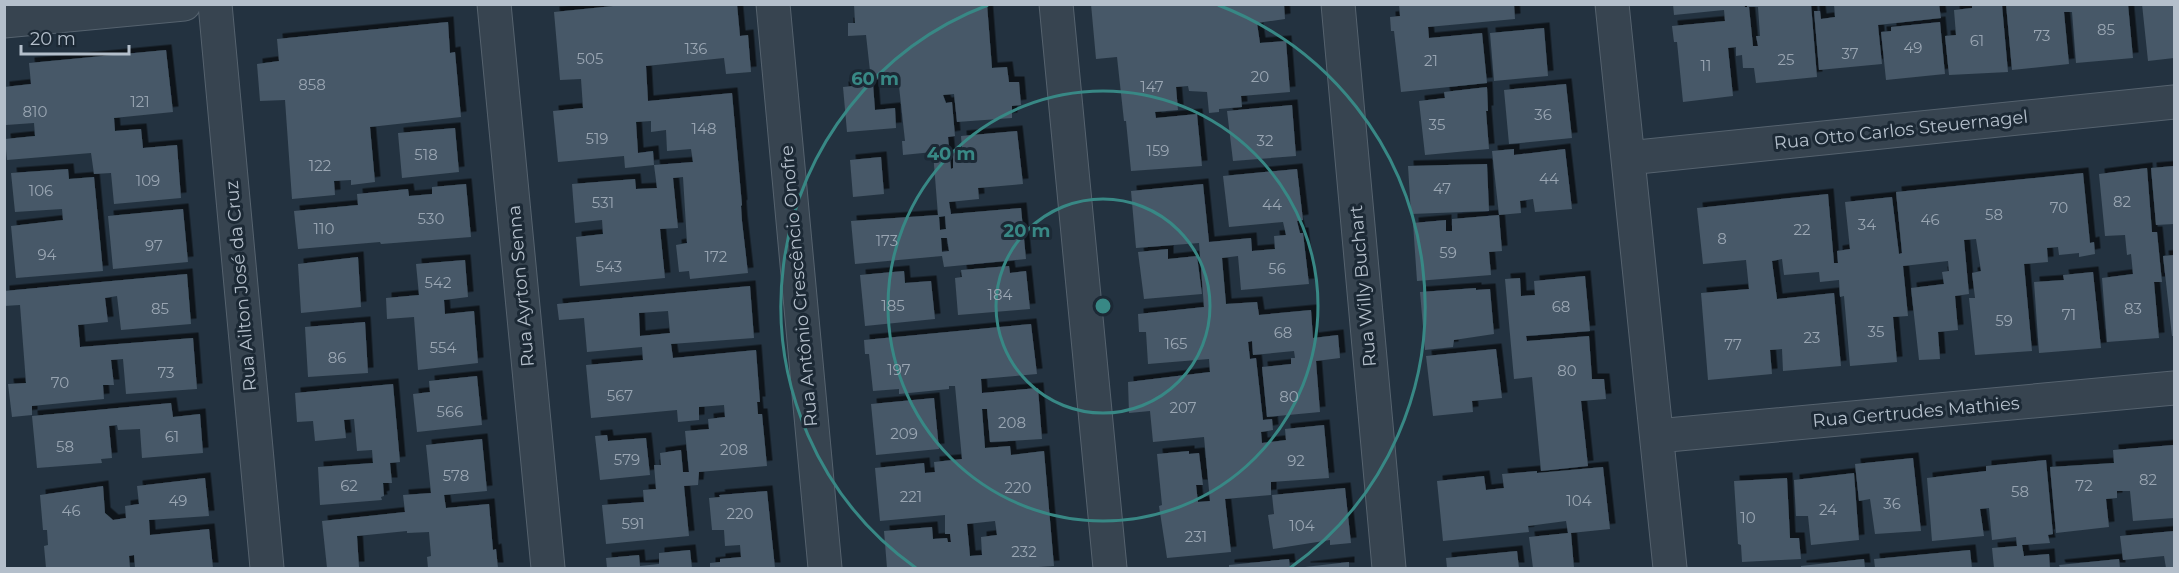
<svg xmlns="http://www.w3.org/2000/svg" width="2179" height="573" font-family="Montserrat,sans-serif">
<style>
.building{fill:#475867;fill-rule:evenodd;filter:url(#shadow)}
.lines{fill:none;stroke-linecap:round;stroke-linejoin:round}
.minor-casing{stroke:#55626e;stroke-width:35}
.minor{stroke:#374450;stroke-width:33}
.ring{fill:none;stroke:#388885;stroke-width:3}
.labels{text-anchor:middle;dominant-baseline:central;stroke-width:6;stroke-linejoin:round;paint-order:stroke}
.number-label{font-size:15px;fill:#99a5b2}
.street-label{font-size:18px;fill:#b4bfcb;stroke:#1c2935}
.centre{fill:#388885;stroke:#1c2935;stroke-width:3}
.ring-label{font-size:18px;text-anchor:middle;font-weight:bold;fill:#388885;stroke:#1c2935;stroke-width:6;stroke-linejoin:round;paint-order:stroke}
</style>
<defs>
<filter id="shadow"><feDropShadow dx="5.5" dy="-5.5" stdDeviation="0" flood-color="#0009"/></filter>
</defs>
<rect width="100%" height="100%" fill="#233240"/>
<path class="building" d="M633 4H737L740 36 748 35 751 72 726 74 724 58 646 66 648 101 732 93 742 205 741 206 742 221 748 273 690 279 689 271 679 272 676 245 687 243 683 177 673 178 678 228 660 229 665 278 580 286 576 237 603 234 602 220 575 223 572 184 635 179 636 189 657 188 654 165 693 162 691 149 667 151 666 130 651 132V121L636 122 638 153 653 151 654 165 625 168 624 156 558 162 553 111 583 108 581 79 560 80 554 12Z
M854 4H987L992 68 1007 67 1009 82H1019L1021 105 1012 106V118L957 122 954 94 943 95 946 103 952 102 955 136 948 137 951 169 953 168V150L962 149 961 136 1017 131 1023 184 978 188 979 199 949 202 951 214 1021 208 1026 259 944 267 942 256 855 264 851 221 938 215 933 152 903 155 902 141H905L898 77 871 80 866 35 848 36V23H855ZM945 216 946 229 940 230 939 217ZM941 238H947L949 251 942 252Z
M1091 4H1284L1285 19 1257 23 1260 43 1286 41 1290 92 1241 96 1242 107 1219 109V112L1209 113 1207 92 1189 91 1188 86 1176 87 1178 110 1155 112 1156 118 1197 114 1202 166 1131 171 1126 121H1124L1117 57 1096 59Z
M1399 4H1514L1515 19 1428 27 1429 38 1482 33 1487 83 1401 92 1394 31H1391L1390 17 1400 16Z
M1673 4H1744L1745 7H1749L1753 46H1758L1756 36H1760L1758 7H1747V4H1811L1817 77 1756 83 1754 68H1743L1742 55 1736 56V47L1728 48 1733 96 1683 102 1677 42H1674L1672 26 1725 21 1724 10 1674 15Z
M1834 4H1939L1941 18 1878 25 1882 64 1819 70 1814 11H1820L1821 19 1835 17Z
M1972 4 2002 5 2008 72 1949 75 1945 36 1956 35 1954 10 1972 8Z
M2006 4H2128L2133 58 2076 63 2072 12H2064L2069 64 2012 70Z
M2142 4H2174V58L2148 61Z
M448 22 450 53 455 52 461 117 370 127 375 182 351 185V180L334 181 335 195 292 199 285 100 260 101 257 64 279 61 277 39Z
M1940 22 1945 74 1886 80 1881 32 1891 31V27Z
M1544 28 1548 76 1494 81 1490 33Z
M166 50 173 112 114 118 115 131 141 129 143 148 177 145 181 198 114 204 111 173 94 174 91 153 7 160 5 139 35 136 34 123 6 125 4 87 31 84 29 63Z
M873 84 875 110 895 108 896 128 847 132 843 87Z
M1566 84 1572 138 1509 144 1504 90Z
M1487 87 1488 111H1486L1489 149 1425 155 1419 101 1445 98 1444 92Z
M1292 105 1296 156 1233 161 1227 111Z
M455 128 459 172 402 178 398 133Z
M1514 149V155L1565 149 1572 209 1535 212 1533 199 1520 201 1521 213 1499 215 1492 151Z
M881 157 884 194 853 197 850 160Z
M1487 164 1489 211 1411 214 1408 166Z
M2174 166V224L2156 225 2151 168Z
M2147 168 2152 232H2157L2162 282H2154L2159 338 2107 342 2102 278 2133 274 2131 254 2127 255 2125 235 2105 236 2099 174Z
M68 169 69 179 94 177 103 271 16 278 11 226 63 220 62 209 15 212 11 173Z
M1297 169 1303 220 1297 221 1300 233H1303L1309 284 1241 290 1238 256 1222 258 1226 304 1257 302 1259 315 1311 310 1313 338 1338 335 1340 358 1316 361 1320 412 1267 417 1262 367 1291 364V358H1295L1294 351 1253 355 1252 341 1248 342 1250 359 1256 358 1263 420 1272 419 1273 430 1261 432 1262 443 1286 440 1285 429 1324 425 1329 478 1271 482V495L1225 499 1231 552 1167 558 1159 506 1162 505 1157 454 1189 451V454L1199 453 1203 485H1196L1198 502 1210 501 1204 437 1153 442 1150 411 1129 413 1128 382 1210 372 1209 359 1148 364 1146 332H1139L1138 314 1204 307 1199 243 1136 248 1131 191 1203 184 1209 242 1251 238 1252 251 1275 249 1274 236 1286 235 1283 222 1229 227 1223 176Z
M2083 173 2090 243 2094 242 2095 254 2079 257V253L2059 255 2058 247 2047 248 2048 262 2024 264 2032 351 1975 355 1969 298H1975L1972 273 1981 271 1976 239 1964 240 1969 294 1955 296 1958 330 1938 332 1940 359 1919 360 1911 288 1944 284 1942 272 1949 271 1948 261 1903 266 1908 316 1893 317 1897 362 1850 366 1844 296 1840 297 1839 280 1820 282 1819 272 1784 275 1782 259 1772 261 1777 299 1834 293 1841 366 1783 371 1782 349 1770 350 1772 374 1708 380 1701 293 1749 289 1746 260 1703 264 1697 208 1828 194 1834 263H1838L1837 251 1850 249 1845 202 1892 197 1899 254 1902 253 1896 192Z
M466 184 471 237 381 244 380 242 298 249 294 211 358 205 357 194 408 189 409 196 432 194V187Z
M183 209 188 262 113 269 108 216Z
M1499 215 1502 251 1489 252 1491 275 1417 281 1413 223 1446 220V231H1452V219Z
M1168 249V259L1197 256 1202 294 1144 299 1138 252Z
M2174 255V336H2172L2163 256Z
M358 257 361 307 301 313 298 264Z
M465 260 468 297 444 300 445 314 474 311 478 363 418 370 414 317 387 319 386 298 419 295 416 264Z
M1009 266 1010 273 1026 271 1030 309 958 315 955 278 962 277 961 270Z
M904 271 905 283 931 281 935 319 865 326 860 275Z
M2093 272 2101 348 2039 353 2034 282 2064 280 2063 275Z
M187 274 191 324 121 330 117 296 105 298 108 322 78 325 80 347 193 338 197 389 126 394 123 359 111 360 114 385H103L104 399 32 406V415L12 417 8 384 26 383 20 305 4 306V291Z
M1585 276 1590 331 1526 336 1527 341 1589 336 1592 379H1604L1606 399 1581 401 1588 466 1541 471 1532 377 1514 379 1505 279 1520 278 1521 296 1535 295 1534 281Z
M750 286 754 338 671 344 673 358 756 350 760 402H757L758 414H762L767 466 699 472 698 485 684 486 689 536 606 544 602 505 644 502 643 490 656 489 654 465H661L660 453 681 450 683 472H689L685 431 709 429 708 419 725 417 724 405 699 407V420L678 422 677 410 591 418 586 365 643 360 642 347 587 352 584 318 559 320 557 304ZM668 311 670 333 640 336 639 313Z
M1476 288V290L1490 289 1494 334 1454 340 1453 347 1425 350 1420 292Z
M365 322 368 373 308 377 305 327Z
M1031 324 1037 374 981 379 982 393 1038 388 1042 439 990 442 987 409H982L985 448 1010 446 1011 455 1044 451 1054 566 1023 568H887L884 531 932 527 933 539 947 538 948 542H951L950 534H945V515L880 521 875 468 924 463 925 473 935 472 934 462 962 459 955 386H949V389L899 394V389L873 391 869 354H865L864 340ZM995 521 997 535 981 537 982 555 970 556 967 524Z
M1496 349 1502 398 1472 401 1473 412 1433 416 1426 356Z
M477 376 482 425 417 432 413 394 430 392 429 381Z
M393 384 400 462 390 463 392 483H383L384 496 381 497 382 500 320 505 318 467 373 463 372 450 357 451 354 419 344 420 346 438 315 441 313 421 297 422 295 393Z
M934 398 939 449 876 455 871 404Z
M171 403 173 417 200 414 203 453 142 458 140 429 118 430 117 425 109 426 112 458 101 459 102 463 37 468 32 416Z
M607 435 608 441 646 438 650 475 600 480 595 436Z
M482 439 487 491 444 495 446 508 489 504 493 550 496 549 498 568H428L427 557 431 556 429 532 407 533V531L357 536 359 567 327 568 322 521 405 512 403 495 431 493 426 445Z
M2173 445 2174 518 2133 521 2130 491H2117V498L2106 499 2109 527 2056 533 2050 467 2114 463 2113 450Z
M1913 458 1921 531 1875 534 1870 499 1859 501 1855 464Z
M2046 460 2053 534 2048 535 2050 543 2022 545 2024 556 2049 554 2050 568H1994L1992 548 2017 546 2016 537 1992 540 1989 508 1980 509 1984 536 1932 541 1927 478 1986 471V466Z
M1603 467 1610 529 1571 533 1574 568H1533L1529 537 1568 533 1566 521 1528 526 1529 532 1443 541 1437 481 1484 476 1486 490 1504 488 1502 474 1537 471V473Z
M1854 473 1859 540 1811 545 1808 516H1796L1794 480Z
M205 478 209 516 149 520 150 535 209 529 213 568H135L134 555 129 556 130 568H46L44 546 48 545 47 530H43L40 495 103 486 105 513 113 520 126 518 125 506 139 504 137 486Z
M1787 478 1790 538H1799L1801 559 1742 562 1741 545 1738 544 1734 481Z
M1345 488 1351 543 1330 545V540L1273 549 1268 515 1274 514 1272 495Z
M767 491 775 568H710V563L720 562V559L741 557 740 545 725 546 724 530H712L709 498 720 497 719 495Z
M2174 531V568H2166L2164 556 2123 560 2120 536Z
M690 550 692 568H607L606 558 639 555 640 566 659 564V553Z
M1970 550 1972 568H1875L1874 559Z
M1517 551 1519 568H1447L1446 558Z
M1289 559 1290 568H1229V565Z
M1864 559 1865 568H1801V566Z
M2119 559 2120 568H2060L2059 565Z
M1349 562V568H1305V567Z"/>
<g class="lines">
<g class="minor-casing">
<path id="minor" d="M215 4 267 568
M494 4 548 568
M773 4 825 568
M1056 4 1110 568
M1338 4 1389 568
M1612 4 1670 568
M4 21 184 4
M1628 158 2174 102
M1657 436 2174 388"/>
</g>
<use href="#minor" class="minor"/>
</g>
<g class="ring">
<circle cx="1103" cy="306" r="107"/>
<circle cx="1103" cy="306" r="215"/>
<path d="M916 568A322 322 0 0 1 988 5M1218 5A322 322 0 0 1 1290 568"/>
</g>
<g class="labels">
<g class="number-label">
<text x="2106" y="29">85</text>
<text x="2042" y="35">73</text>
<text x="1977" y="40">61</text>
<text x="1913" y="47">49</text>
<text x="696" y="48">136</text>
<text x="1850" y="53">37</text>
<text x="590" y="58">505</text>
<text x="1786" y="59">25</text>
<text x="1431" y="60">21</text>
<text x="1706" y="65">11</text>
<text x="1260" y="76">20</text>
<text x="312" y="84">858</text>
<text x="1152" y="86">147</text>
<text x="140" y="101">121</text>
<text x="35" y="111">810</text>
<text x="1543" y="114">36</text>
<text x="1437" y="124">35</text>
<text x="704" y="128">148</text>
<text x="597" y="138">519</text>
<text x="1265" y="140">32</text>
<text x="1158" y="150">159</text>
<text x="426" y="154">518</text>
<text x="320" y="165">122</text>
<text x="1549" y="178">44</text>
<text x="148" y="180">109</text>
<text x="1442" y="188">47</text>
<text x="41" y="190">106</text>
<text x="2122" y="201">82</text>
<text x="603" y="202">531</text>
<text x="1272" y="204">44</text>
<text x="2059" y="207">70</text>
<text x="1994" y="214">58</text>
<text x="431" y="218">530</text>
<text x="1930" y="219">46</text>
<text x="1867" y="224">34</text>
<text x="324" y="228">110</text>
<text x="1802" y="229">22</text>
<text x="1722" y="238">8</text>
<text x="887" y="240">173</text>
<text x="154" y="245">97</text>
<text x="1448" y="252">59</text>
<text x="47" y="254">94</text>
<text x="716" y="256">172</text>
<text x="609" y="266">543</text>
<text x="1277" y="268">56</text>
<text x="438" y="282">542</text>
<text x="1000" y="294">184</text>
<text x="893" y="305">185</text>
<text x="1561" y="306">68</text>
<text x="160" y="308">85</text>
<text x="2133" y="308">83</text>
<text x="2069" y="314">71</text>
<text x="2004" y="320">59</text>
<text x="1876" y="331">35</text>
<text x="1283" y="332">68</text>
<text x="1812" y="337">23</text>
<text x="1176" y="343">165</text>
<text x="1733" y="344">77</text>
<text x="443" y="347">554</text>
<text x="337" y="357">86</text>
<text x="899" y="369">197</text>
<text x="1567" y="370">80</text>
<text x="166" y="372">73</text>
<text x="60" y="382">70</text>
<text x="620" y="395">567</text>
<text x="1289" y="396">80</text>
<text x="1183" y="407">207</text>
<text x="450" y="411">566</text>
<text x="1012" y="422">208</text>
<text x="904" y="433">209</text>
<text x="172" y="436">61</text>
<text x="65" y="446">58</text>
<text x="734" y="449">208</text>
<text x="627" y="459">579</text>
<text x="1296" y="460">92</text>
<text x="456" y="475">578</text>
<text x="2148" y="479">82</text>
<text x="349" y="485">62</text>
<text x="2084" y="485">72</text>
<text x="1018" y="487">220</text>
<text x="2020" y="491">58</text>
<text x="911" y="496">221</text>
<text x="178" y="500">49</text>
<text x="1579" y="500">104</text>
<text x="1892" y="503">36</text>
<text x="1828" y="509">24</text>
<text x="71" y="510">46</text>
<text x="740" y="513">220</text>
<text x="1748" y="517">10</text>
<text x="633" y="523">591</text>
<text x="1302" y="525">104</text>
<text x="1196" y="536">231</text>
<text x="1024" y="551">232</text>
</g>
<g class="street-label">
<text transform="translate(1901 130) rotate(-6)">Rua Otto Carlos Steuernagel</text>
<text transform="translate(241 286) rotate(-95)">Rua Ailton José da Cruz</text>
<text transform="translate(521 286) rotate(-95)">Rua Ayrton Senna</text>
<text transform="translate(799 286) rotate(-95)">Rua Antônio Crescêncio Onofre</text>
<text transform="translate(1363 286) rotate(-95)">Rua Willy Buchart</text>
<text transform="translate(1916 412) rotate(-5)">Rua Gertrudes Mathies</text>
</g>
</g>
<circle cx="1103" cy="306" r="9" class="centre"/>
<g class="ring-label">
<text x="875" y="85">60 m</text>
<text x="951" y="160">40 m</text>
<text x="1027" y="237">20 m</text>
</g>
<rect width="2179" height="573" fill="none" stroke="#b4bfcb" stroke-width="12"/>
<path d="M21 45v9h108v-9" fill="none" stroke="#b4bfcb" stroke-width="3"/>
<text x="30" y="45" font-size="18" fill="#b4bfcb" stroke="#1c2935" stroke-width="4.5" paint-order="stroke">20 m</text>
</svg>
